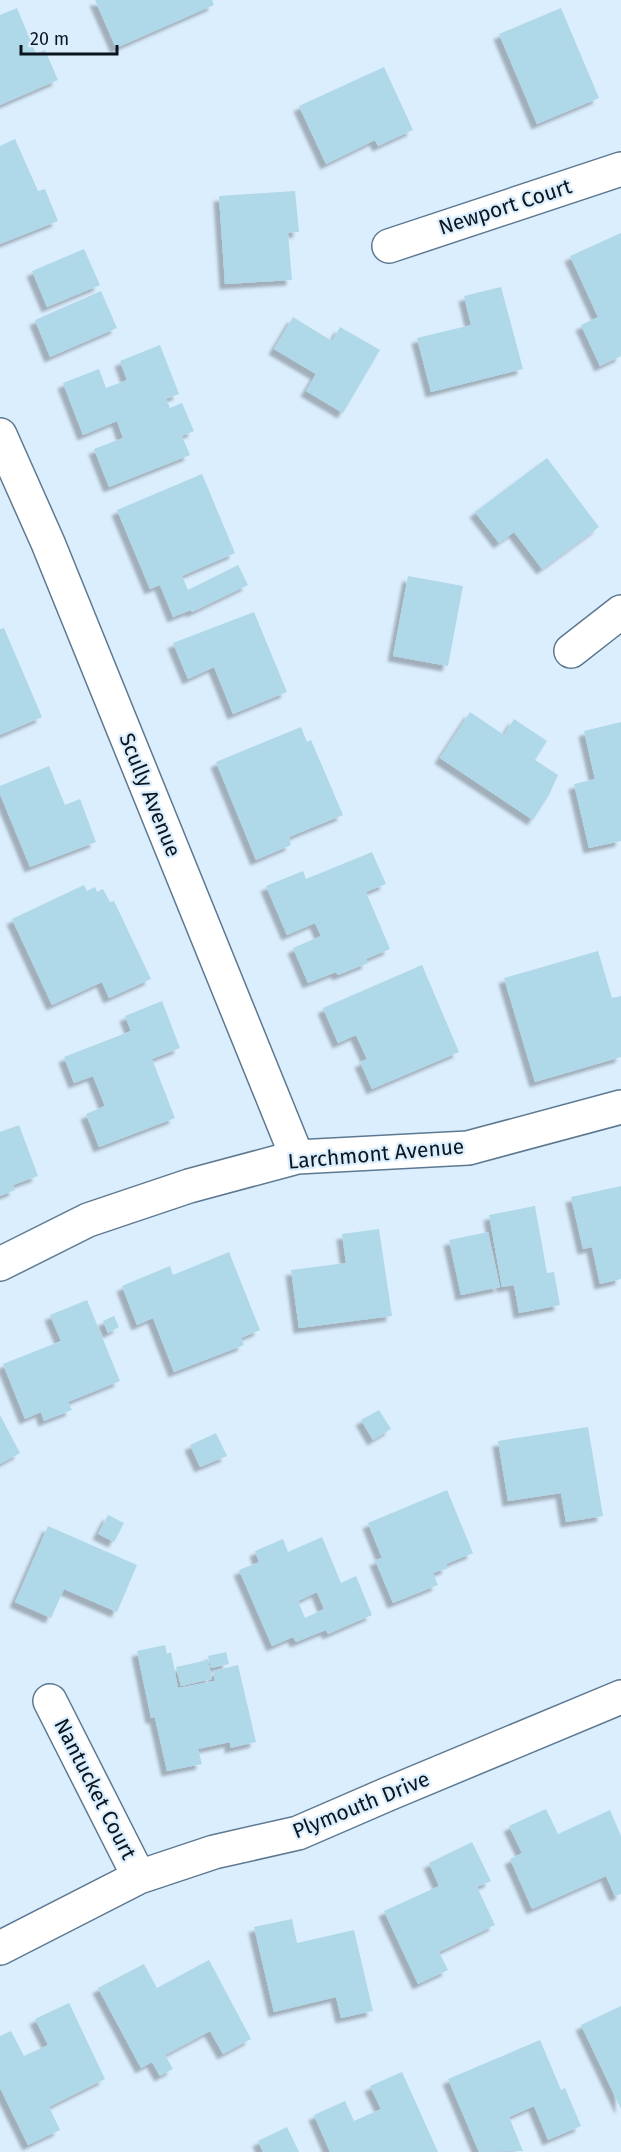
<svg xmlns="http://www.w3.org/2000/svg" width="621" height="2152" font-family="'Fira Sans',sans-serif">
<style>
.building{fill:#afd8e9;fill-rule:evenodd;filter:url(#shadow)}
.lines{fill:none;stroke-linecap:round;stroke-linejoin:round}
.minor-casing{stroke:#5d7991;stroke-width:36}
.minor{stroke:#fff;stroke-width:33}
.labels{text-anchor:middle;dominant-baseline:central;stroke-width:4.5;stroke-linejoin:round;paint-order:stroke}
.street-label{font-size:21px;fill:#0a151e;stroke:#dbeefe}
</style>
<defs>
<filter id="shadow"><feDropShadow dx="-5.5" dy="5.5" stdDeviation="1.5" flood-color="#0004"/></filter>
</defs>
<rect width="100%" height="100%" fill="#dbeefe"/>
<path class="building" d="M95 0H212L214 5 116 48Z
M17 8 36 54 45 50 58 80 0 105V15Z
M561 8 599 98 537 124 499 34Z
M384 67 413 130 378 146 375 140 326 164 299 106Z
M15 139 38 191 45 189 58 221 0 244V146Z
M295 191 299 232 288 233 292 280 225 284 219 196Z
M621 233V356L600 366 581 325 598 317 570 256Z
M84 249 100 285 47 307 32 271Z
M501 287 523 369 431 392 417 338 471 325 464 296Z
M101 291 117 328 50 357 35 320Z
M293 317 332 341 340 327 380 350 343 413 306 391 316 374 274 349Z
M160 345 179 394 166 399 170 408 182 403 194 431 182 436 190 455 109 487 94 449 123 438 117 421 83 435 63 383 99 369 106 388 127 380 120 361Z
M547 458 599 527 542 569 514 532 499 543 475 512Z
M202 474 235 553 182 576 188 590 238 565 248 585 192 612 191 610 173 617 160 585 150 589 117 510Z
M408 576 463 586 448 666 393 656Z
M254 612 287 692 233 714 214 667 188 679 173 643Z
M4 628 42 717 0 735V629Z
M470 712 504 735 514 719 547 741 535 760 558 775 549 795 533 820 440 758Z
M621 722V841L589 848 574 784 595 779 584 731Z
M301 727 307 742 311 740 343 815 289 837 291 845 256 860 216 762Z
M49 766 65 805 80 799 96 842 30 867 0 794V786Z
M372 852 386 884 366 892 390 949 366 959 368 963 338 975 336 972 308 983 293 948 321 936 315 923 287 935 266 886 303 871 306 879Z
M84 885 87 891 95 887 97 892 103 889 110 902 114 901 151 979 109 998 102 982 52 1005 12 919Z
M598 951 612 998 621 996V1057L535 1082 504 978Z
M422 965 459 1052 372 1089 360 1062 367 1059 356 1035 338 1043 323 1008Z
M162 1001 180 1048 152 1059 175 1118 99 1147 86 1114 105 1106 93 1076 74 1083 64 1057 131 1031 125 1016Z
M19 1125 38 1176 13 1185 15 1190 0 1196V1132Z
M621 1186V1279L600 1284 592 1247 583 1249 571 1197Z
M535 1206 547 1273 554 1272 560 1305 519 1313 514 1285 502 1287 489 1215Z
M379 1229 392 1316 299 1328 291 1270 346 1263 342 1234Z
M488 1232 500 1287 461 1295 449 1240Z
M229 1252 260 1330 241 1338 244 1345 174 1372 153 1318 137 1325 122 1286 170 1266 173 1275Z
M87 1300 120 1381 68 1402 72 1410 44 1421 41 1412 25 1419 3 1364 61 1341 50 1315Z
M114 1316 119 1327 108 1333 103 1321Z
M379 1410 391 1429 373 1440 361 1420Z
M0 1415 20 1453 0 1464Z
M588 1427 603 1516 566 1522 561 1493 508 1501 498 1441Z
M216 1433 227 1456 200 1467 190 1445Z
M447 1490 473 1553 446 1564 448 1568 433 1573 438 1585 393 1603 375 1560 382 1558 368 1523Z
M108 1515 124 1523 114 1542 98 1534Z
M48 1526 137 1565 117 1612 64 1589 51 1618 15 1602Z
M322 1537 341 1583 356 1576 372 1615 328 1634 326 1630 296 1642 293 1637 272 1646 239 1570 259 1562 255 1551 283 1539 288 1552ZM317 1592 324 1609 305 1618 298 1601Z
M165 1645 167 1654 171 1652 178 1688 215 1681 213 1671 238 1665 256 1742 230 1748V1742L198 1749 202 1764 167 1771 155 1718H151L137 1651Z
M226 1652 229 1664 211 1668 208 1656Z
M208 1660 212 1679 181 1686 176 1667Z
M546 1809 558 1834 610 1810 621 1836V1894L615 1896 606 1876 532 1909 510 1859 522 1853 509 1826Z
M472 1842 491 1881 477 1887 495 1925 439 1952 448 1970 418 1984 384 1911 439 1886 429 1863Z
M292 1919 297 1943 354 1930 373 2011 341 2018 336 1997 274 2012 254 1927Z
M209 1960 251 2039 223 2054 210 2031 165 2055 173 2069 160 2076 152 2062 141 2068 98 1988 144 1964 157 1988Z
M69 2003 105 2079 49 2107 60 2130 28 2145 0 2088V2036L11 2031 24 2056 48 2045 35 2019Z
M621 2006V2109L581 2025Z
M540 2040 561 2090 565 2088 581 2126 548 2140 534 2106 509 2117 523 2151 479 2152 448 2079Z
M402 2072 438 2152H330L314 2115 345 2101 354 2121 381 2109 370 2086Z
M287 2127 299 2152H263L258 2141Z"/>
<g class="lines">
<g class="minor-casing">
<path id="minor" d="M389 246 621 169
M0 435 48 543 297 1157
M571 651 621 612
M0 1264 88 1220 189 1186 297 1157 468 1148 621 1107
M50 1701 139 1877
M0 1948 139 1877 214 1852 298 1833 388 1794 621 1697"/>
</g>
<use href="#minor" class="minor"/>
</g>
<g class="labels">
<g class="street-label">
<text transform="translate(505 207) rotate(-18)">Newport Court</text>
<text transform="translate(150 795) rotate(68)">Scully Avenue</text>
<text transform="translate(376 1154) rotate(-5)">Larchmont Avenue</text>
<text transform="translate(95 1789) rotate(63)">Nantucket Court</text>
<text transform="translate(361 1805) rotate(-22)">Plymouth Drive</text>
</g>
</g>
<path d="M21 45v9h96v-9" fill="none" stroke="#0a151e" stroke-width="3"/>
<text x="30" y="45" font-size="18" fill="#0a151e" stroke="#dbeefe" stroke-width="4.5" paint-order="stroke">20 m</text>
</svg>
